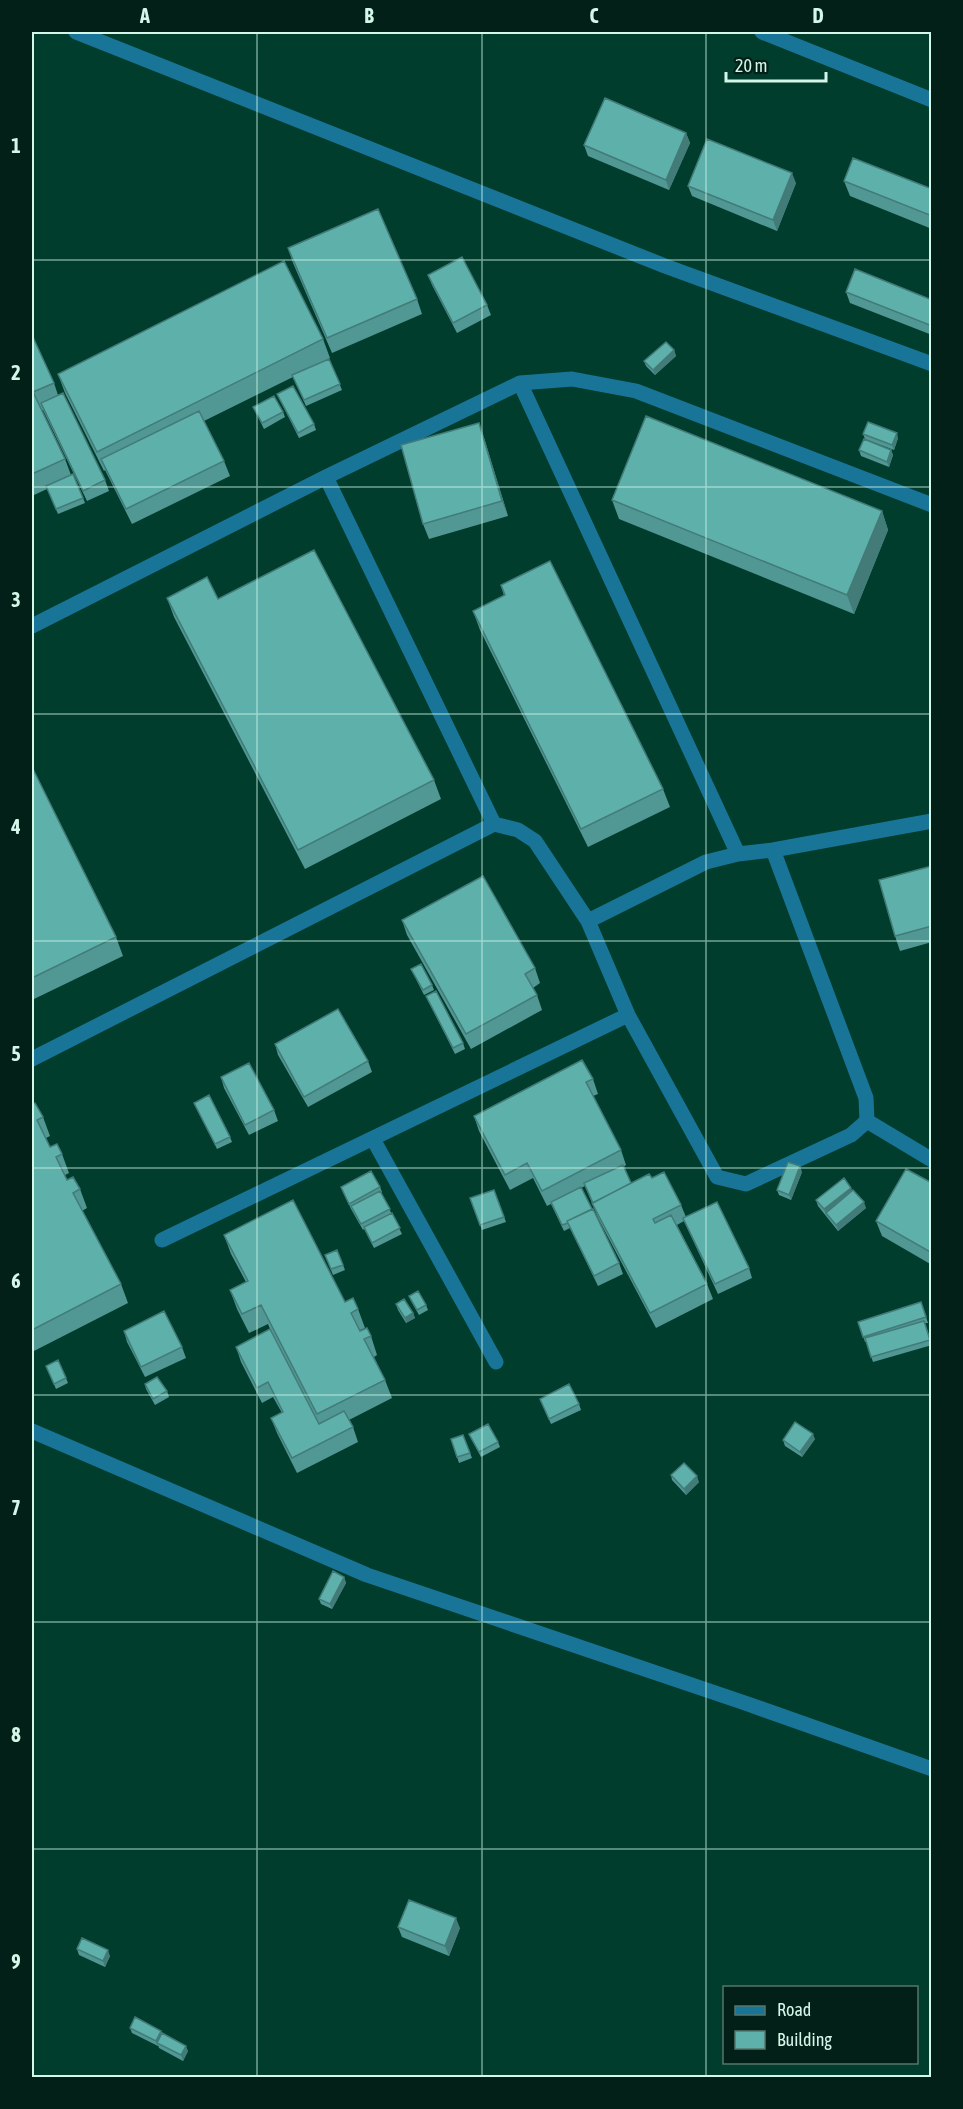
<svg xmlns="http://www.w3.org/2000/svg" width="963" height="2109" font-family="'Asap Condensed',sans-serif">
<style>
.lines{fill:none;stroke-linecap:round;stroke-linejoin:round}
.street{stroke:#197598;stroke-width:15}
.wall{fill:#519793}
.shaded-wall{fill:#427b78}
.building{fill:#5eb0ab;stroke:#427b78;stroke-width:1.5}
.grid{fill:none;stroke:#d4f7ea;stroke-width:1.5;stroke-opacity:0.55}
.neatline{fill:none;stroke:#d4f7ea;stroke-width:2}
.grid-label{font-size:20px;text-anchor:middle;font-weight:bold;fill:#d4f7ea}
</style>
<rect width="100%" height="100%" fill="#003d2d"/>
<g class="lines">
<path class="street" d="M76 32 665 266 932 364
M762 32 932 100
M520 383 738 854
M326 477 494 824
M32 626 326 477 520 383 572 379 636 391 932 505
M773 850 866 1098 867 1121
M32 1059 494 824 518 830 535 841 588 921
M867 1121 851 1135 746 1184 717 1177 628 1015 588 921 706 862 738 854 773 850 932 821
M867 1121 932 1160
M373 1139 496 1362
M162 1240 628 1015
M32 1431 367 1575 745 1703 932 1769"/>
</g>
<path class="wall" d="M686 133 690 143 669 190 588 156 584 145Z
M844 181 932 189V229L850 196Z
M796 183 777 231 692 196 688 186Z
M288 248 417 299 422 314 332 353 293 263Z
M428 275 487 305 491 315 457 333 432 285Z
M846 292 932 300V335L850 303Z
M32 335 54 383 58 395 105 480 109 491 87 501 43 410H42L65 459 71 475 83 498 85 503 58 514 47 489 32 496Z
M323 339 330 358 317 365 329 359 342 390 306 406 293 377 204 421 224 461 230 476 132 524 105 470 104 471 65 393 58 374Z
M674 350 676 356 655 375 646 366 644 361Z
M277 394 314 424 316 430 299 438Z
M253 407 283 412 285 417 264 429Z
M863 434 898 438 894 450 865 439Z
M484 438 508 516 429 539 423 524Z
M859 450H891L893 455 889 467 861 456Z
M612 500 882 511 888 530 854 614 619 519Z
M501 585 663 789 670 807 588 847 480 630 473 611 504 596Z
M167 598 218 599 434 780 441 799 305 869 174 617Z
M32 767 116 937 123 956 32 1000Z
M932 866V942L900 951 895 936Z
M402 920 535 968 540 983 533 988 537 995 542 1010 471 1049 407 935Z
M411 969 432 985 434 990 424 995Z
M426 996 463 1043 465 1049 455 1054Z
M275 1044 368 1061 372 1072 308 1107 278 1055Z
M221 1077 274 1110 278 1121 249 1135 224 1088Z
M593 1079 598 1094 593 1096 621 1150 626 1165 623 1167 631 1183 652 1178 681 1205 686 1217 749 1268 752 1278 718 1294 684 1221 677 1225 707 1284 713 1299 656 1328 598 1218 592 1203 585 1186 581 1188 619 1263 623 1274 598 1286 570 1228 564 1231 551 1204 547 1206 533 1178 510 1190 479 1131 474 1116Z
M194 1103 230 1137 232 1142 217 1149Z
M32 1105 43 1117 50 1136 46 1138 50 1147 62 1154 69 1173 65 1175 67 1180 80 1189 87 1208 82 1211 121 1284 128 1303 32 1352Z
M802 1172 791 1200 779 1195 777 1190Z
M932 1183V1265L882 1236 876 1221Z
M341 1187H380L382 1192 381 1193 402 1234 374 1248 364 1229 363 1230 351 1209Z
M494 1190 506 1222 482 1230 470 1198Z
M852 1191 866 1208 838 1231 818 1206 816 1200Z
M224 1235 358 1309 365 1328 360 1330 371 1336 377 1355 374 1357 385 1380 392 1398 349 1420 353 1427 358 1442 297 1473 277 1433 271 1418 282 1413 273 1397 262 1403 241 1362 236 1347 270 1329 268 1324 249 1333 237 1309 230 1290 246 1282 231 1254Z
M337 1250 345 1270 333 1275 325 1255Z
M409 1296 426 1305 428 1310 419 1315 411 1301Z
M921 1302 928 1323H925L932 1345 873 1362 866 1342H865L858 1322Z
M396 1304 413 1313 415 1318 406 1323 398 1310Z
M124 1331 182 1347 186 1358 145 1377 127 1342Z
M46 1366 66 1378 68 1383 56 1389Z
M145 1384 167 1391 169 1397 155 1405 146 1389Z
M540 1399 579 1404 581 1410 551 1424Z
M469 1434 498 1442 500 1447 481 1457Z
M463 1435 472 1458 459 1463 451 1439Z
M815 1439 802 1457 785 1446 783 1440Z
M671 1475 699 1482 686 1495 672 1480Z
M344 1577 346 1583 332 1609 321 1604 319 1599Z
M398 1927 460 1928 449 1956 402 1937Z
M77 1949 110 1956 105 1967 79 1955Z
M130 2028 161 2031 162 2033 188 2051 183 2061 159 2048 158 2045V2046L132 2033Z"/>
<path class="shaded-wall" d="M686 133 690 143 669 190 666 180Z
M792 173 796 183 777 231 773 220Z
M674 350 676 356 655 375 653 370Z
M479 423 484 438 508 516 502 501Z
M897 433 898 438 894 450 892 445Z
M891 450 893 455 889 467 887 462Z
M882 511 888 530 854 614 847 595Z
M800 1166 802 1172 791 1200 789 1195Z
M851 1188 853 1193 826 1215 824 1209Z
M864 1202 866 1208 838 1231 836 1225Z
M413 1313 415 1318 406 1323 405 1318Z
M813 1434 815 1439 802 1457 800 1452Z
M697 1476 699 1482 686 1495 684 1489Z
M344 1577 346 1583 332 1609 330 1604Z
M456 1918 460 1928 449 1956 445 1946Z
M108 1950 110 1956 105 1967 103 1961Z
M161 2031 163 2036 157 2043 158 2046 156 2041Z
M186 2046 188 2051 183 2061 181 2055Z"/>
<path class="building" d="M605 98 686 133 666 180 584 145Z
M707 139 792 173 773 220 688 186Z
M853 158 932 189V216L844 181Z
M378 209 417 299 327 338 288 248Z
M462 257 487 305 453 323 428 275Z
M284 261 323 339 97 452 58 374Z
M855 269 932 300V326L846 292Z
M32 335 54 383 33 392 65 459 32 474Z
M666 342 674 350 653 370 644 361Z
M329 359 340 384 304 400 292 375Z
M293 386 314 424 298 433 277 394Z
M63 393 105 480 83 491 41 403Z
M274 396 283 412 262 423 253 407Z
M199 411 224 461 126 509 101 459Z
M646 416 882 511 847 595 612 500Z
M868 422 897 433 892 445 863 434Z
M479 423 502 501 423 524 401 445Z
M864 439 891 450 887 462 859 450Z
M73 474 83 498 56 509 46 486Z
M314 550 434 780 298 850 167 598 207 577 218 599Z
M550 561 663 789 581 829 473 611 505 595 501 585Z
M32 767 116 937 32 978Z
M932 866V926L895 936 879 880Z
M483 876 535 968 525 974 537 995 466 1034 402 920Z
M421 964 432 985 423 990 411 969Z
M436 991 463 1043 453 1048 426 996Z
M338 1009 368 1061 304 1097 275 1044Z
M582 1060 593 1079 586 1082 621 1150 542 1191 527 1163 505 1175 474 1116Z
M249 1063 274 1110 245 1125 221 1077Z
M209 1095 230 1137 215 1144 194 1103Z
M35 1103 43 1117 37 1120 50 1147 57 1144 62 1154 56 1157 67 1180 73 1177 80 1189 73 1193 121 1284 32 1330V1105Z
M788 1162 800 1166 789 1195 777 1190Z
M623 1165 631 1183 593 1203 584 1183Z
M906 1169 932 1183V1253L876 1221Z
M371 1171 380 1187 349 1204 341 1187Z
M664 1172 681 1205 653 1219 655 1223 671 1215 707 1284 650 1313 592 1203 649 1174 652 1178Z
M844 1178 851 1188 824 1209 816 1200Z
M581 1187 592 1209 567 1221 568 1223 562 1225 551 1202Z
M494 1190 504 1217 480 1225 470 1198Z
M853 1190 864 1202 836 1225 826 1213Z
M380 1191 390 1209 361 1224 351 1206Z
M293 1200 345 1302 353 1298 358 1309 351 1313 360 1331 367 1328 371 1336 364 1339 385 1380 317 1414 261 1305 242 1314 230 1290 248 1281 224 1235Z
M717 1202 749 1268 715 1284 683 1218Z
M593 1209 619 1263 594 1276 567 1221Z
M392 1213 400 1228 372 1243 364 1227Z
M337 1250 343 1265 331 1269 325 1255Z
M418 1291 426 1305 417 1310 409 1296Z
M404 1299 413 1313 405 1318 396 1304Z
M921 1302 926 1317 863 1337 858 1322Z
M164 1311 182 1347 141 1367 124 1331Z
M924 1321 930 1340 871 1357 865 1338Z
M270 1329 319 1424 344 1411 353 1427 292 1458 271 1418 283 1412 268 1382 257 1388 236 1347Z
M58 1360 66 1378 54 1384 46 1366Z
M157 1377 167 1391 153 1399 145 1384Z
M569 1384 579 1404 549 1419 540 1399Z
M795 1422 813 1434 800 1452 783 1440Z
M488 1424 498 1442 479 1452 469 1434Z
M463 1435 470 1453 457 1457 451 1439Z
M684 1463 697 1476 684 1489 671 1475Z
M333 1571 344 1577 330 1604 319 1599Z
M409 1900 456 1918 445 1946 398 1927Z
M82 1938 108 1950 103 1961 77 1949Z
M135 2017 161 2031 156 2041 130 2028Z
M162 2033 186 2046 181 2055 157 2043Z"/>
<path class="grid" d="M257 32V2078M482 32V2078M706 32V2078M32 260H932M32 487H932M32 714H932M32 941H932M32 1168H932M32 1395H932M32 1622H932M32 1849H932"/>
<rect width="963" height="2109" fill="none" stroke="#022017" stroke-width="66"/>
<rect x="723" y="1986" width="195" height="78" fill="#022017" stroke="#56766b" stroke-width="1.5"/>
<rect x="735" y="2006" width="30" height="9" fill="#197598" stroke="#56766b" stroke-width="1.5"/>
<text x="777" y="2016" font-size="18" fill="#d4f7ea">Road</text>
<rect x="735" y="2031" width="30" height="18" fill="#5eb0ab" stroke="#56766b" stroke-width="1.5"/>
<text x="777" y="2046" font-size="18" fill="#d4f7ea">Building</text>
<path d="M726 72v9h100v-9" fill="none" stroke="#d4f7ea" stroke-width="3"/>
<text x="735" y="72" font-size="18" fill="#d4f7ea" stroke="#022017" stroke-width="4.5" paint-order="stroke">20 m</text>
<rect x="33" y="33" width="897" height="2043" class="neatline"/>
<g class="grid-label">
<text x="145" y="23">A</text>
<text x="369" y="23">B</text>
<text x="594" y="23">C</text>
<text x="818" y="23">D</text>
<text x="16" y="153">1</text>
<text x="16" y="380">2</text>
<text x="16" y="607">3</text>
<text x="16" y="834">4</text>
<text x="16" y="1061">5</text>
<text x="16" y="1288">6</text>
<text x="16" y="1515">7</text>
<text x="16" y="1742">8</text>
<text x="16" y="1969">9</text>
</g>
</svg>
